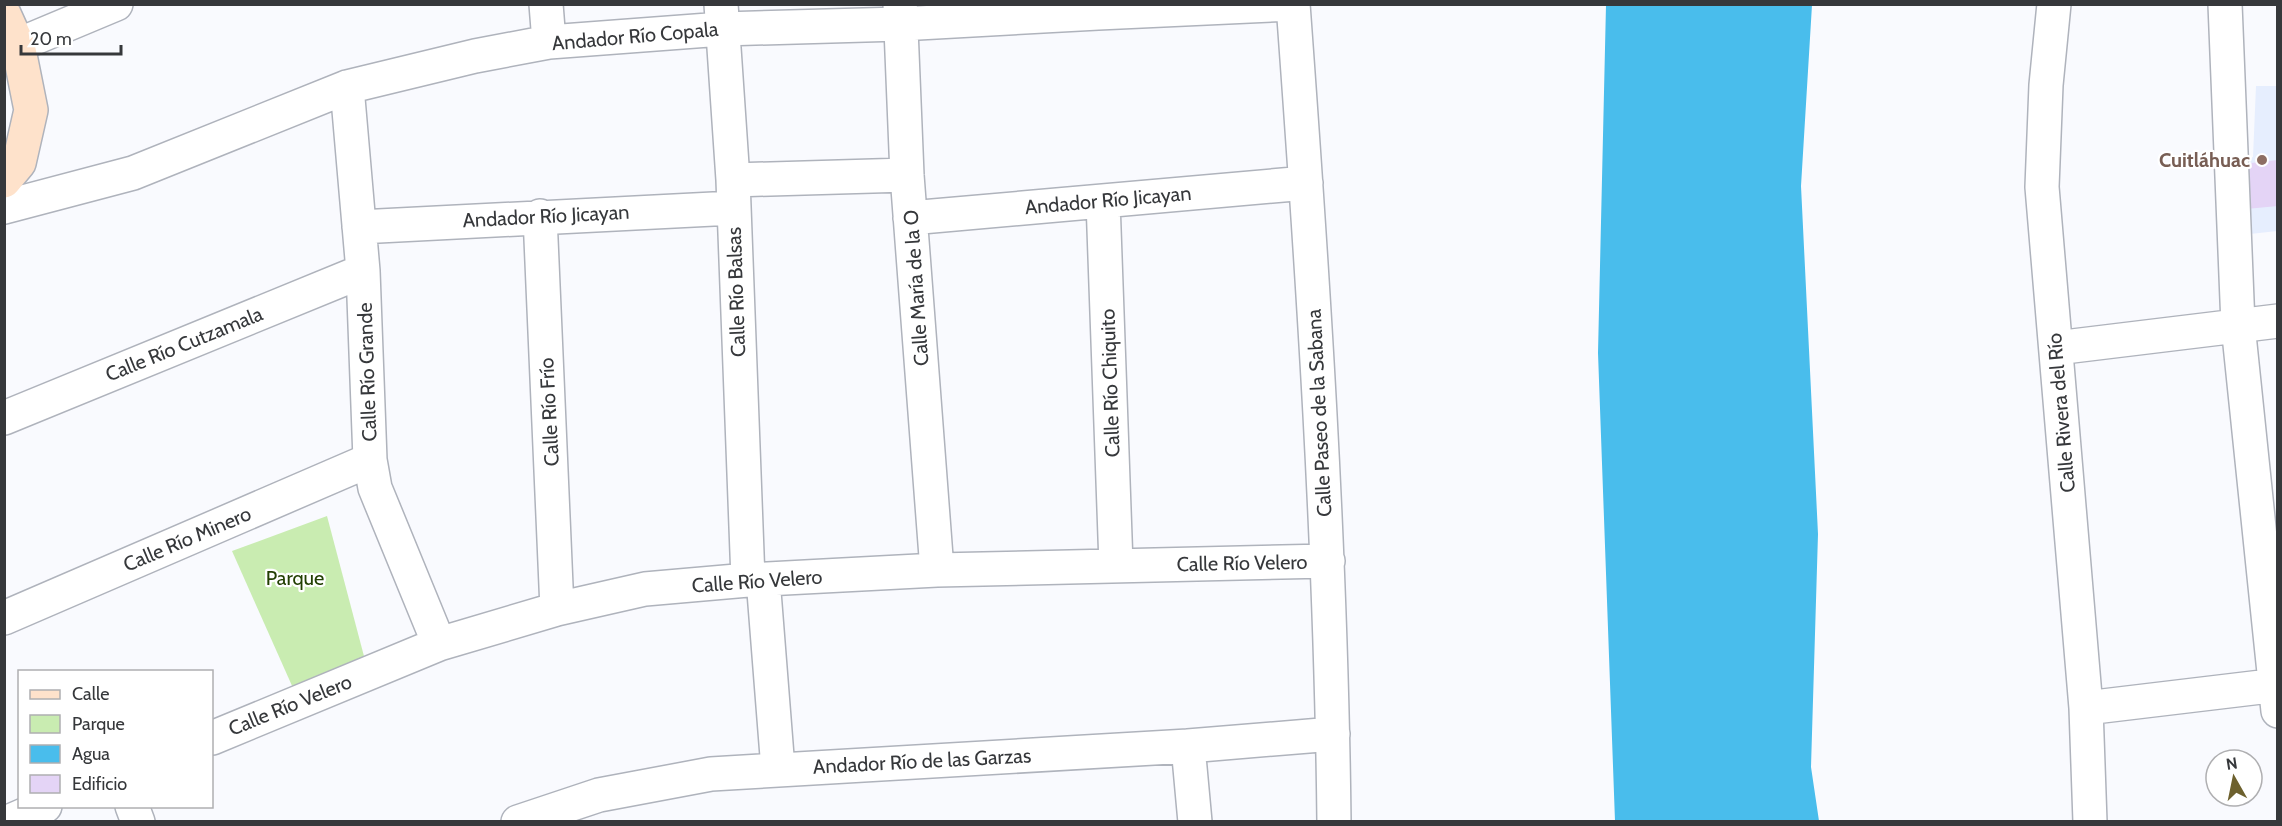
<svg xmlns="http://www.w3.org/2000/svg" width="2282" height="826" font-family="Cabin,sans-serif">
<style>
.built{fill:#e6eefe}
.green{fill:#c9ecb1}
.water{fill:#49bdec}
.building{fill:#e4d4f6}
.lines{fill:none;stroke-linecap:round;stroke-linejoin:round}
.street-casing{stroke:#afb3bc;stroke-width:36}
.secondary-casing{stroke:#afb3bc;stroke-width:36}
.street{stroke:#fff;stroke-width:33}
.secondary{stroke:#fee2cb;stroke-width:33}
.education-dot{fill:#8d6e63;stroke:#fff;stroke-width:2}
.labels{text-anchor:middle;dominant-baseline:central;stroke-width:4.5;stroke-linejoin:round;paint-order:stroke}
.street-label{font-size:20px;fill:#36383b;stroke:#fff}
.education-label{font-size:20px;font-weight:bold;fill:#785e54;stroke:#fff;text-anchor:end}
.park-label{font-size:20px;fill:#223f02;stroke:#fff}
</style>
<rect width="100%" height="100%" fill="#f9fafe"/>
<path class="built" d="M2256 86H2277V231L2250 234 2241 162 2253 157Z"/>
<path class="green" d="M327 516 365 660 293 688 232 551Z"/>
<path class="water" d="M1606 5H1812L1801 186 1818 534 1811 767 1819 821H1615L1598 353Z"/>
<path class="building" d="M2278 160V206L2246 209 2242 164Z"/>
<g class="lines">
<g class="street-casing">
<path id="street" d="M546 4 549 42
M721 4 733 180 748 580
M900 4 907 175 937 570
M1293 4C1313 276 1331 549 1334 822
M2054 4 2046 85 2042 187 2086 708 2090 822
M2225 4 2238 325 2278 711
M18 45 116 4
M347 87 363 271 370 460 375 488 439 644
M733 180 907 175
M1103 201 1116 565
M4 207 133 173 347 87 475 56 549 42 722 29 900 24 1098 13 1292 4
M540 216 557 609
M910 218 1306 183
M359 227 733 208
M2056 348 2278 321
M4 418 363 271
M763 579 778 769
M4 618 370 460
M2086 708 2278 685
M212 738 439 644 557 609 645 589 748 580 937 570 1328 561
M1188 746 1195 822
M132 806 138 822
M8 822 45 806
M518 822 599 795 711 774 1188 746 1333 734"/>
</g>
<g class="secondary-casing">
<path id="secondary" d="M4 14 18 45 31 110 19 163 4 181"/>
</g>
<use href="#street" class="street"/>
<use href="#secondary" class="secondary"/>
</g>
<circle class="education-dot" cx="2262" cy="160" r="6"/>
<g class="labels">
<g class="street-label">
<text transform="translate(635 36) rotate(-5)">Andador Río Copala</text>
<text transform="translate(1108 200) rotate(-5)">Andador Río Jicayan</text>
<text transform="translate(546 216) rotate(-3)">Andador Río Jicayan</text>
<text transform="translate(916 288) rotate(-94)">Calle María de la O</text>
<text transform="translate(736 292) rotate(-92)">Calle Río Balsas</text>
<text transform="translate(184 344) rotate(-22)">Calle Río Cutzamala</text>
<text transform="translate(367 372) rotate(-92)">Calle Río Grande</text>
<text transform="translate(1110 383) rotate(-92)">Calle Río Chiquito</text>
<text transform="translate(549 412) rotate(-93)">Calle Río Frío</text>
<text transform="translate(1319 413) rotate(-93)">Calle Paseo de la Sabana</text>
<text transform="translate(2061 413) rotate(-95)">Calle Rivera del Río</text>
<text transform="translate(187 539) rotate(-23)">Calle Río Minero</text>
<text transform="translate(1242 563) rotate(-1)">Calle Río Velero</text>
<text transform="translate(757 581) rotate(-4)">Calle Río Velero</text>
<text transform="translate(290 705) rotate(-22)">Calle Río Velero</text>
<text transform="translate(922 761) rotate(-3)">Andador Río de las Garzas</text>
</g>
<g class="education-label">
<text x="2250" y="160">Cuitláhuac</text>
</g>
<g class="park-label">
<text x="295" y="578">Parque</text>
</g>
</g>
<rect width="2282" height="826" fill="none" stroke="#36383b" stroke-width="12"/>
<rect x="18" y="670" width="195" height="138" fill="#ffffff" stroke="#afafb1" stroke-width="1.5"/>
<rect x="30" y="690" width="30" height="9" fill="#fee2cb" stroke="#afafb1" stroke-width="1.5"/>
<text x="72" y="700" font-size="18" fill="#36383b">Calle</text>
<rect x="30" y="715" width="30" height="18" fill="#c9ecb1" stroke="#afafb1" stroke-width="1.5"/>
<text x="72" y="730" font-size="18" fill="#36383b">Parque</text>
<rect x="30" y="745" width="30" height="18" fill="#49bdec" stroke="#afafb1" stroke-width="1.5"/>
<text x="72" y="760" font-size="18" fill="#36383b">Agua</text>
<rect x="30" y="775" width="30" height="18" fill="#e4d4f6" stroke="#afafb1" stroke-width="1.5"/>
<text x="72" y="790" font-size="18" fill="#36383b">Edificio</text>
<g transform="translate(2234 778) rotate(351)"><circle r="28" fill="#ffffff" stroke="#afafb1" stroke-width="1.5"/>
<path d="M0-4.5L10 22L0 15L-10 22Z" fill="#6d612e"/>
<text y="-9" font-size="16" font-weight="bold" text-anchor="middle" fill="#36383b">N</text>
</g>
<path d="M21 45v9h100v-9" fill="none" stroke="#36383b" stroke-width="3"/>
<text x="30" y="45" font-size="18" fill="#36383b" stroke="#ffffff" stroke-width="4.5" paint-order="stroke">20 m</text>
</svg>
